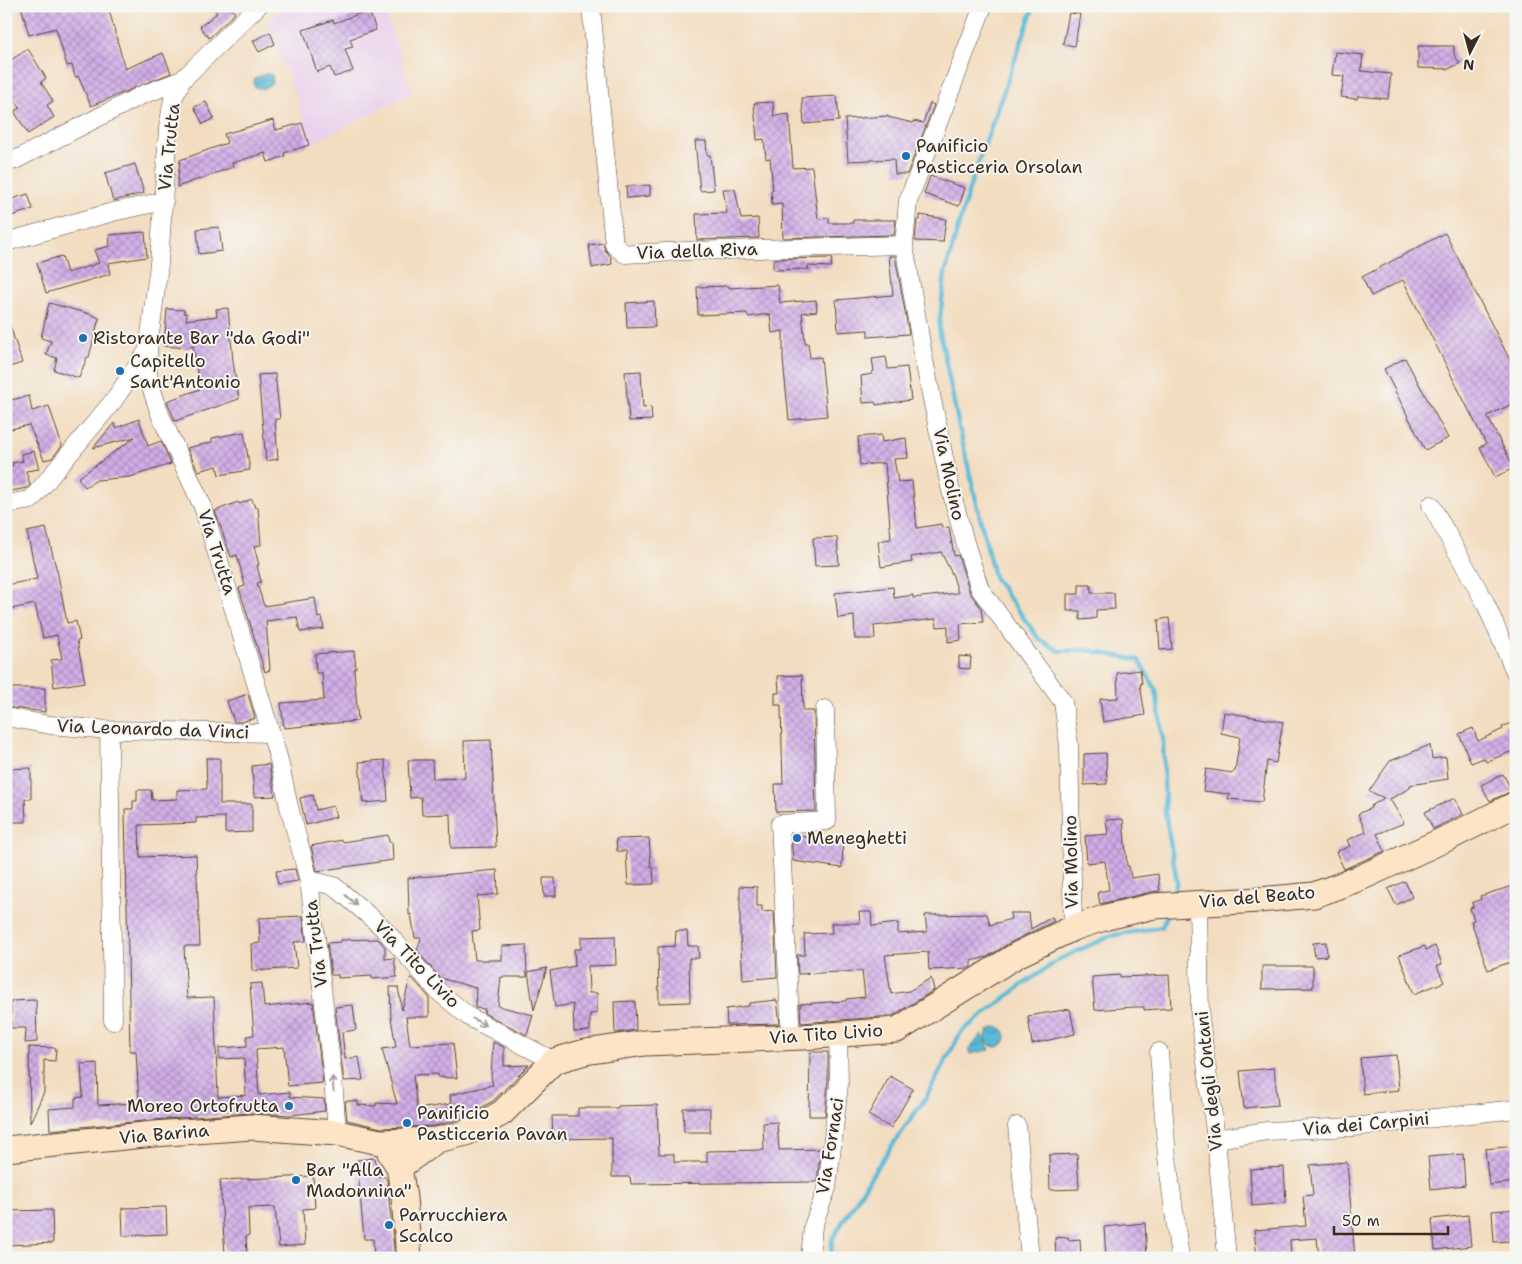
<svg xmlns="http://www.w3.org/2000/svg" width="1522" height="1264" font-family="'Shantell Sans',sans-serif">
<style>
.built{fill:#ead1ec}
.water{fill:url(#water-waves);stroke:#4a727a}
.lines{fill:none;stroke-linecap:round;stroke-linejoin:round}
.stream{stroke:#58b9d7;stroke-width:4.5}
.building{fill:url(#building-cross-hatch)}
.street-casing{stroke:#574536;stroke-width:19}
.secondary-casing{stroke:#574536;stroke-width:27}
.street{stroke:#fff;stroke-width:18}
.secondary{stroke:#fee4c6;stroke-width:25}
.oneway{stroke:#a79f9a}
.poi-dot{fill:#1f6fb2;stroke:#f6f6f2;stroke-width:2}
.labels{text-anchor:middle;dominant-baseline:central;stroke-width:4;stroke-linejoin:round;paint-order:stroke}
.poi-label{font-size:18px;fill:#3b2a1e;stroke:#f6f6f2;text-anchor:start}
.street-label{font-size:18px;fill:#3b2a1e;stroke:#f6f6f2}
</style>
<defs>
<pattern id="water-waves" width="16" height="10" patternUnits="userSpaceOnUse" patternTransform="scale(1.25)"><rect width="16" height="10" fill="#58b9d7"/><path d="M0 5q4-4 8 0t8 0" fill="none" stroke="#4a97ae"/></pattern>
<pattern id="building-cross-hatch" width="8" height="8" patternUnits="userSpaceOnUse" patternTransform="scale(1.25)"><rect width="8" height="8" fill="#d1aee8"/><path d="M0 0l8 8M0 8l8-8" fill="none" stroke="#ab8ebb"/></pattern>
</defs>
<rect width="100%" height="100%" fill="#f6f6f2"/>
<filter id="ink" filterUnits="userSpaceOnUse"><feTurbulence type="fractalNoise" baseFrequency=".02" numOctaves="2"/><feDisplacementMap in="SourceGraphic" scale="10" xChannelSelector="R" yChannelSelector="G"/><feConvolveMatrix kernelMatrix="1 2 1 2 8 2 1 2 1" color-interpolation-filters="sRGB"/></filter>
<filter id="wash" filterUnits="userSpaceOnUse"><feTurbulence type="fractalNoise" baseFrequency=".0096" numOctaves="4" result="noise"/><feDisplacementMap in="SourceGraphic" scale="20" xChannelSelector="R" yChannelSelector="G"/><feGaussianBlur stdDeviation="1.12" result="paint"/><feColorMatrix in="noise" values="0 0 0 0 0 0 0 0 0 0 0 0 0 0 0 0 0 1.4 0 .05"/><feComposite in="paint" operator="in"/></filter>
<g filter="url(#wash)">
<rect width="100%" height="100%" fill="#f3ddc0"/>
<path class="built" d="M288 6H384L412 93 309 145 305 133 307 132 296 93 294 94 268 21Z"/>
<path class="water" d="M265 74 272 75 273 78 272 83 263 89 255 87 253 84 255 78Z
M986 1037a10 10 0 1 1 20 0a10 10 0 1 1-20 0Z
M982 1034 990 1050 970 1054 968 1050Z"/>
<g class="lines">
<path class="stream" d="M1034 6 970 186 945 273 939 328 959 427 994 577 1039 639 1059 651 1087 650 1139 660 1156 690 1163 741 1165 812 1177 882 1172 896
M831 1258 832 1239 877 1167 925 1099 961 1032 1022 985 1060 959 1110 936 1162 927 1167 913"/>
</g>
<g id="blocks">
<path class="building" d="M21 6H108L125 69 163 53 171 73 91 106 78 76 75 77 72 65 67 66 56 28 29 35Z
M211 6H230L235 13 209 38 200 27 217 13Z
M369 10 376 30 350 39 353 47 345 49 353 71 334 77 330 67 317 72 303 30 333 20 334 23Z
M1069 13 1080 14 1075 46 1063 44Z
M270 32 275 44 259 52 253 41Z
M1418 46H1454V55L1460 63 1449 69 1418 68Z
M28 49 46 78 41 82 53 101 47 105 54 117 28 134 14 111 20 108 7 88 13 84 6 73V63Z
M1335 52 1363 55 1361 71 1391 74 1388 99 1358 96 1357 99 1341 97 1344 76 1332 75Z
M837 96 839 121 804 124 802 98Z
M206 102 214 118 203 124 194 107Z
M773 102 774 116 789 114 793 168 812 167 818 219 829 218V223H853V220H896L894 235 783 238 782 204 772 205 771 190H773L770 158 766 159 764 139 757 140 754 103Z
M930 103 934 105 907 174H895L894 159 848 161 845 119 888 116V117L913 123V121L923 123Z
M273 120 276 130 302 123 309 145 284 153 285 156 268 162 265 153 232 163 233 167 177 187 180 160 227 143 224 134Z
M695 141H706L707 155H710L714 190 700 191Z
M135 164 144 193 113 201 105 173Z
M930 176 965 188 959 206 924 194Z
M650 185V196L627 198 626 186Z
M723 189H735L741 219 758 218 759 238 697 240 696 214 727 213Z
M28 194 33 209 6 218V201Z
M920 215 946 219 943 242 915 241 917 220H920Z
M219 227 222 251 199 254 197 229Z
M145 232 147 257 108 263 110 274 46 293 37 263 62 256 67 273 99 263 94 250 110 246 109 235Z
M1445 233 1516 372V402L1487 416 1514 468 1495 477 1480 447 1486 444 1403 280 1371 296 1362 277Z
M603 243 605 250 611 257 612 264 592 268 589 245Z
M889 256H895L909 334 868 337V330L838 332 836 300 893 295Z
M832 258 831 267 808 266 809 269 773 270V259Z
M778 285 780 303 816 300 817 311 802 313 805 343H808L810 358 821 357 827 416 789 420 783 360V331L772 333 770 314 748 317 747 313 698 315 697 287 729 286V288Z
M654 301 655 327 627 328 626 303Z
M49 303 90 314 99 318 89 357H87L79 378 54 370 57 358 46 355 51 341 41 338Z
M228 308 233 361 239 399 175 421 167 401 200 389 193 346 186 348 164 346 167 309 184 310V313L187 314 186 320 217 316 216 309Z
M9 322 22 363 6 368V323Z
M886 357 888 369 907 367 911 400 876 405 875 402 863 403 861 376 872 374V372L874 371 872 359Z
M1405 358 1448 438 1425 450 1384 369Z
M641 371 643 408 651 407 652 420 629 421 625 372Z
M275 374 280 419H275L278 459 266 461 258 375Z
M29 396 32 411 49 406 62 446 52 458 44 460 29 425 6 430V401Z
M139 419 148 446 161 441 171 464 130 477 97 480 85 487 78 478 135 437 93 448 114 423 116 428Z
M244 432 250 470 219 475 217 466 198 471 187 448 212 442V438Z
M881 435 882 442 906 438 908 458 894 459 898 482 912 481 917 528 941 524 942 528 949 527 954 556 958 555 970 593 981 608 983 622 960 624 961 640 948 642V626L937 627 936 619 874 626 875 639H855L854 616 838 618 835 593 893 587 894 598 913 595V598L958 593 953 576 941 552 911 557 912 562 881 567 878 541 891 539 885 463 860 465 858 437Z
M34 451 39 469 26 471 30 485 27 488 6 492V468L13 466 12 463 23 461 21 454Z
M252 499 255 508 258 507 261 545 254 546 259 565H257L261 582 257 583 264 606 315 598 318 618 322 617 324 629 300 632 297 617 266 621 270 670 265 672 239 588 245 586 237 555 231 557 215 511 238 502 239 504Z
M46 528 58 575 67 623 76 621 80 640 77 641 85 682 54 687 51 660 62 659 57 635 43 638 35 604 6 610V585L37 579 27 532Z
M837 537 839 565 815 566 813 538Z
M1079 585H1091V593H1114L1115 609 1096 610V618L1091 619 1080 620V611H1067V594H1079Z
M1169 618 1172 649 1160 650 1158 620Z
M354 651 356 668 354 669 358 721 284 728 281 703 324 700 322 673H316L315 654Z
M959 656 971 657 970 669 959 668Z
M1140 670 1142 684H1140L1145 715 1103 722 1100 699 1118 698 1117 673Z
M802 675 803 711H814L816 811 776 812 775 784H783L781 709V705H775V693H779L778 676Z
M6 688H45V712L6 707Z
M248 694 255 718 241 722H234L227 701Z
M1224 712 1283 722 1276 763 1267 761 1262 802 1228 799 1229 794 1203 791 1206 769 1233 773V771H1235L1240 737 1221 733Z
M1516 721V758L1512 751 1486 762 1484 758 1471 763 1459 734 1473 728 1478 741 1503 729 1502 727Z
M491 740 496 847 451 848 450 814 422 815 421 797 410 798 408 760H432L433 779 465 778 464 741Z
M1430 745 1432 759 1446 757 1448 779 1410 785V788L1390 799 1404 823 1377 834 1385 851 1344 869 1336 852 1350 846 1347 840 1366 832 1358 814 1371 808V806L1384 798 1369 791 1390 761Z
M1106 753 1107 784 1084 785V754Z
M206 758H220V804H252V832L225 833V817L196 818V823L139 825 140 857 196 855 200 946H184L187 998 214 997 218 1097 246 1095 244 1058 219 1059V1048L247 1046V1036L254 1035 250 984 262 983 264 1007 313 1002 323 1083 288 1086 284 1047 256 1049 259 1095 290 1092V1097L324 1099 325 1111 291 1115 250 1113 153 1120 50 1130 49 1109 75 1107V1098L83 1097 81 1064 97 1063 98 1105 139 1103 136 1051H130L125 809H133V801H137V790H151L152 800 177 799V790L207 789Z
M385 760 388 801 363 803 359 762Z
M269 764 275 796 254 797 252 766Z
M31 768V799H25L26 822H11V799H6V769Z
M1503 774 1512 791 1490 801 1481 785Z
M313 795 316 810 333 806 336 817 306 825 300 798Z
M1455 798 1463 814 1433 829 1425 812Z
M1123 819 1127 866H1129L1131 878 1158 874 1160 891 1151 892 1100 904 1098 892 1109 890 1105 861 1087 863 1085 836 1108 834 1106 820Z
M388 835 389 842H392L393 860 317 871 311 846 342 840V842Z
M791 835 832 841V839L843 840 842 868 793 861Z
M649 838 651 867H653L654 884 628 885 626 851H617L616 839Z
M295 869 298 881 278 884 276 871Z
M497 870 498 894 477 896 480 930 472 931 475 960H502V946L526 945 527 977H501L498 1006 533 1015 527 1035 484 1013 485 1009 475 1008 476 988 440 978 417 951 421 938H415L411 914 409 915 408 878Z
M543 878H555L556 896H544Z
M1405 881 1412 897 1396 905 1388 889Z
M1516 885V960L1488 970 1471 921 1474 920 1470 908 1473 907 1472 903 1481 899 1480 896Z
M740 886 757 887V906H762V912L774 911 777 977 743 980 740 933Z
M859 912H871L872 926 898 923V934L927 932 925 915 987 914 990 925 1011 919 1010 913H1029L1031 929 1052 917 1054 921 1011 942 987 957 971 961V967L969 968 929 970 928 952 885 955 891 994 909 991 931 978 934 990 892 1016 801 1023 800 1004 846 1001V999L865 997 862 971 798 974 797 955H805L804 934 832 933 831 923H860Z
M303 916 306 941 294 942 297 968 252 971 251 944 260 943 259 918Z
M676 931H687L688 946H698L699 958H689L690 1002 659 1003 658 947 675 946Z
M615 936 616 965 588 966 589 993H597V1013L590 1014V1031L574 1032 573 1004 555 1007 550 971 575 966 574 949H581V937Z
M378 939 385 947V959L394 958 397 977 372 979V976L338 978V975H331L327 943 341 942V940Z
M1326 942 1327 956 1315 957 1313 943Z
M1425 946 1426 950 1435 946 1442 964 1437 966 1444 982 1414 994 1399 955Z
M1262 966H1313V988L1262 989Z
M547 968 534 1010 528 972Z
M1120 975V977L1169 975 1171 1008 1144 1010V1007H1134L1095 1010 1092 977Z
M410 978H412L429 997V1017H406L410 1045 453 1043 457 1078 438 1077V1074L413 1075 417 1109 451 1104 450 1095 493 1085 491 1077 493 1042 504 1047V1066L529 1065 493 1101 461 1119 435 1126 381 1128 347 1120 345 1101H358V1105L376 1106V1103L397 1104 382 1049 396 1047 391 1018 390 987H398L402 1010Z
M36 1000 37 1042 25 1043 26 1028H11V1001Z
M777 1000 780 1024 727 1025 726 1009 749 1006V1003Z
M635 1001 636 1030 616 1033 615 1032 614 1002Z
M353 1005 356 1030 342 1032 345 1059 359 1057 363 1080 344 1081 335 1007Z
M1070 1009 1075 1034 1032 1044 1028 1016Z
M29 1047 56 1048 55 1061 44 1060V1092L30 1123Z
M810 1052H828V1082L825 1116H809Z
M1396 1055 1399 1090 1363 1094 1360 1058Z
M1274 1068 1278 1105 1244 1108 1240 1071Z
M890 1076 913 1089 891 1128 868 1115Z
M657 1105 659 1154H674V1162H707V1151L764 1150 763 1123 777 1122 779 1150 821 1149 817 1182 631 1184 630 1177H612V1138L553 1139 552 1116H578V1108H618V1106Z
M683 1108H710V1132H684Z
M1516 1146V1182L1489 1185 1485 1149Z
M1077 1154 1079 1189 1050 1190 1049 1155Z
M1463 1154 1465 1185 1431 1189 1428 1157Z
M375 1158 378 1177 384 1176 387 1180 395 1258H374L373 1239H364L357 1160Z
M1347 1162 1355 1258H1319L1317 1238 1290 1240 1291 1258H1257L1254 1230 1306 1226 1303 1196 1313 1195 1310 1165Z
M1284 1167 1286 1203 1252 1206 1250 1169Z
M313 1176 315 1208 303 1209 305 1245 279 1247 275 1207 248 1208 249 1235 246 1236 247 1254 225 1255 220 1180Z
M166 1207 167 1234 123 1236 122 1208Z
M1516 1209V1236L1510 1237V1241L1494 1242 1492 1211Z
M52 1210 53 1243 6 1245V1211Z
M1468 1215 1471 1246 1435 1250 1432 1219Z
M1145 1223 1147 1258H1106L1104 1227Z
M1068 1237 1069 1240 1080 1239 1081 1258H1056L1055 1238Z"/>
</g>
</g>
<g filter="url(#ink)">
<use href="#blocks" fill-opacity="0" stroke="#574536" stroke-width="1"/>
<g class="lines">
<g class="street-casing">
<path id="street" d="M258 6 182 80 173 99 168 128 159 264 148 350V378L161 417 203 507 279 760 289 807 309 880 333 1079 337 1133
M591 6 614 245 625 254 687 251 904 245
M983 6 908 201 904 245 924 360 950 487 966 546 980 589 1063 702 1069 746 1073 928
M6 163 17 159 142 95 182 80
M6 242 113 212 164 201
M6 504 31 500 114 400 148 350
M1431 505 1485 602 1516 674
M6 717 50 725 109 730 271 733
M109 730 113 1021
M309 880 334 886 360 908 383 928 437 990 469 1017 554 1061
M1198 903 1200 1017 1216 1139 1227 1258
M791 1038 780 824 827 821 825 709
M1159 1052 1167 1157 1180 1258
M1017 1126 1030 1258
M1216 1139 1267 1131 1353 1127 1516 1109
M810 1258 813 1226 827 1188 833 1138 839 1084 838 1033"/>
</g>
<g class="secondary-casing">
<path id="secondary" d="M6 1149 154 1134 251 1127 337 1133 380 1142 437 1140
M390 1153 399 1167 404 1198 409 1258
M399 1167 437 1140 466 1133 502 1113 554 1061 585 1052 645 1043 803 1037 897 1030 1017 955 1073 928 1107 917 1154 906 1259 900 1314 895 1360 878 1450 837 1516 804"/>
</g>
<use href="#street" class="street"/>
<use href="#secondary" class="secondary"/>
</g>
<defs><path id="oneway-shaft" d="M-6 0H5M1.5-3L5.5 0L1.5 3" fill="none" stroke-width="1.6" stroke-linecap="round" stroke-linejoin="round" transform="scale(1.25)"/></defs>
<g class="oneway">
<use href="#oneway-shaft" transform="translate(351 900) rotate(40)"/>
<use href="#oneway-shaft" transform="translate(479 1022) rotate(28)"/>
<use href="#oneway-shaft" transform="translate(333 1084) rotate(-95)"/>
</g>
</g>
<g class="poi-dot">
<circle cx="906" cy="156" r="5"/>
<circle cx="83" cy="338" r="5"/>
<circle cx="120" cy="371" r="5"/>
<circle cx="797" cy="838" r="5"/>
<circle cx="289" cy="1106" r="5"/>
<circle cx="407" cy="1123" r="5"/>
<circle cx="296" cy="1180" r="5"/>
<circle cx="389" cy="1225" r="5"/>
</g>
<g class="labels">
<g class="poi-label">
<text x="916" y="146">Panificio<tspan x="916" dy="21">Pasticceria Orsolan</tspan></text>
<text x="93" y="338">Ristorante Bar "da Godi"</text>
<text x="130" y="361">Capitello<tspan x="130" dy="21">Sant'Antonio</tspan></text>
<text x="807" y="838">Meneghetti</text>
<text x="279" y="1106" text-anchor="end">Moreo Ortofrutta</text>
<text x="417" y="1113">Panificio<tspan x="417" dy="21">Pasticceria Pavan</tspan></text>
<text x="306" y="1170">Bar "Alla<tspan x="306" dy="21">Madonnina"</tspan></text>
<text x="399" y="1215">Parrucchiera<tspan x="399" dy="21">Scalco</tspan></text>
</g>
<g class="street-label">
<text transform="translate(169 147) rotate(-84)">Via Trutta</text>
<text transform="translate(697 251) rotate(-2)">Via della Riva</text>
<text transform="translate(949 474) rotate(78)">Via Molino</text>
<text transform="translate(217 552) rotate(72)">Via Trutta</text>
<text transform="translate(153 729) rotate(2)">Via Leonardo da Vinci</text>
<text transform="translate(1071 862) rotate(-91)">Via Molino</text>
<text transform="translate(1257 897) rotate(-5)">Via del Beato</text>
<text transform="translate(316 944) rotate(-97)">Via Trutta</text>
<text transform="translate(417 964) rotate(46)">Via Tito Livio</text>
<text transform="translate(826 1034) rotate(-4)">Via Tito Livio</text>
<text transform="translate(1209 1081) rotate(-96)">Via degli Ontani</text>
<text transform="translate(1366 1124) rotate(-5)">Via dei Carpini</text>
<text transform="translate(164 1134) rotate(-5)">Via Barina</text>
<text transform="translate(830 1146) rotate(-81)">Via Fornaci</text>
</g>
</g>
<rect width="1522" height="1264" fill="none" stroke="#f6f6f2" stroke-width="25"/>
<g transform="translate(1470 52) rotate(186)" stroke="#f6f6f2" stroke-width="4" paint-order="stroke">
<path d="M0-4L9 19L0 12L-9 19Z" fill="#3b2a1e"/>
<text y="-8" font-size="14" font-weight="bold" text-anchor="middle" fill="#3b2a1e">N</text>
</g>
<path d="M1334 1226v8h114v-8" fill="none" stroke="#3b2a1e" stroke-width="2.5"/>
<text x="1342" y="1226" font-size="15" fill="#3b2a1e" stroke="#f6f6f2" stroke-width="4" paint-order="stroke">50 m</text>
</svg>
